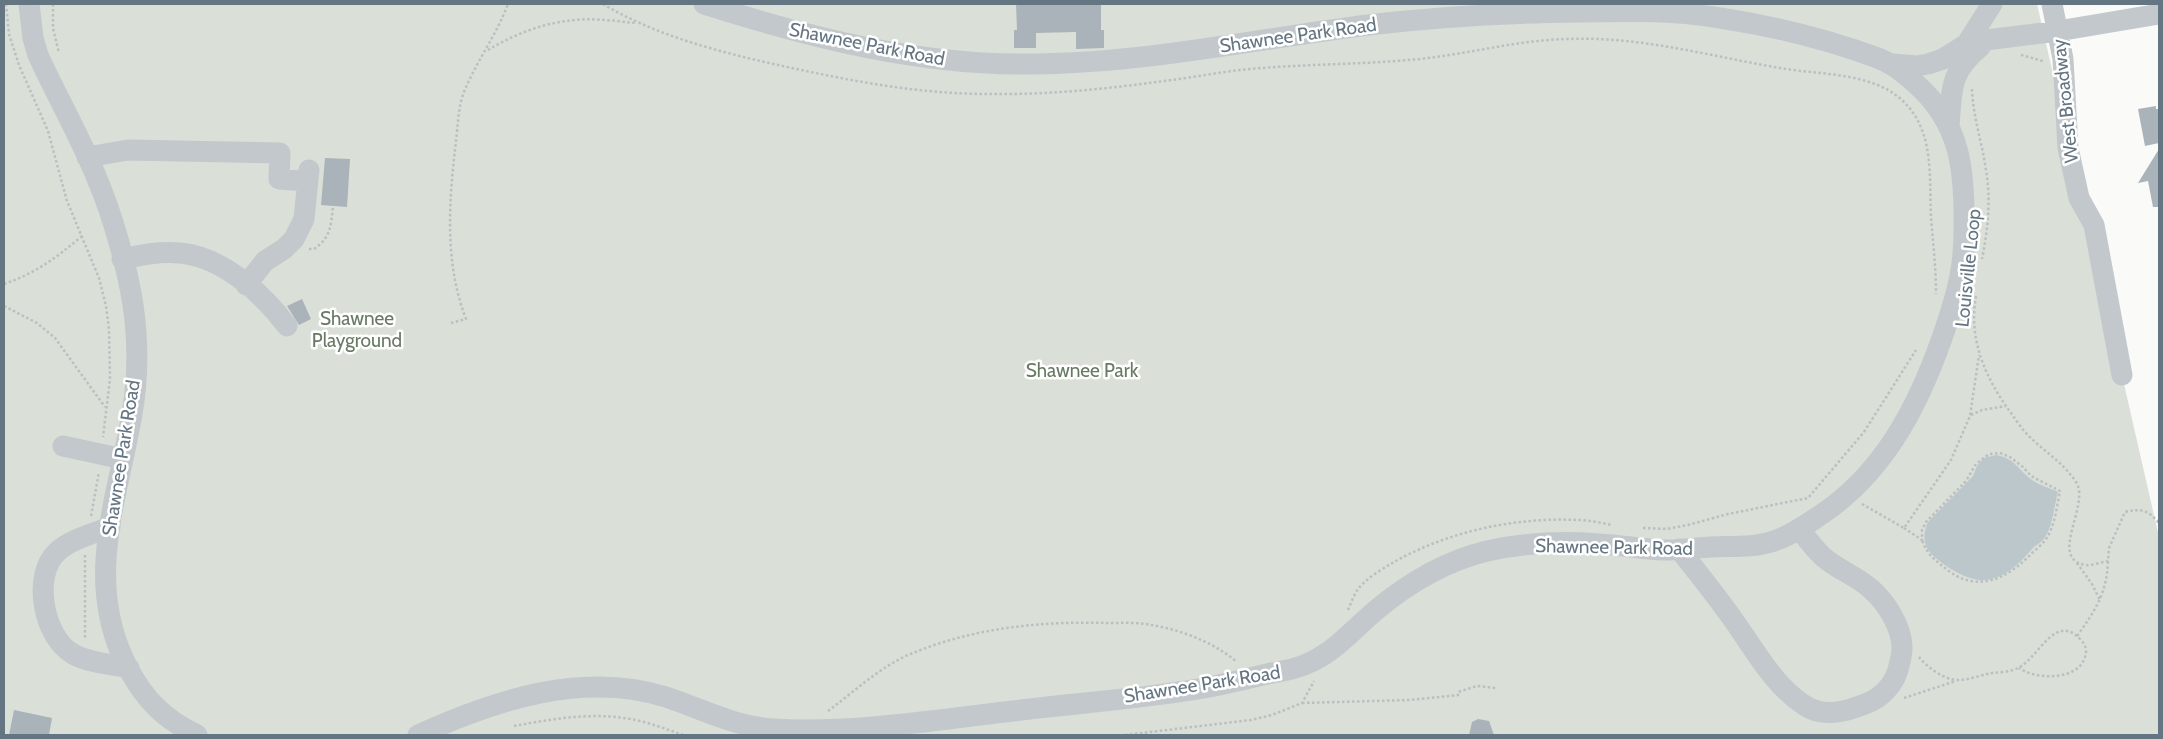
<svg xmlns="http://www.w3.org/2000/svg" width="2163" height="739" font-family="Cabin,sans-serif">
<style>
.green{fill:#dadfd7}
.water{fill:#bbc7cb}
.building{fill:#aab3b9}
.lines{fill:none;stroke-linecap:round;stroke-linejoin:round}
.path{stroke:#bbbfc2;stroke-width:2.5;stroke-dasharray:2.5 2.5;stroke-linecap:butt}
.minor{stroke:#c3c8cc;stroke-width:21}
.labels{text-anchor:middle;dominant-baseline:central;stroke-width:5;stroke-linejoin:round;paint-order:stroke}
.street-label{font-size:19px;fill:#657683;stroke:#fff}
.park-label{font-size:19px;fill:#687a64;stroke:#fff}
</style>
<rect width="100%" height="100%" fill="#fafaf8"/>
<path class="green" d="M4 4H2037L2159 537V735H4Z"/>
<path class="water" d="M1996 455C2016 459 2017 469 2032 480 2039 485 2050 488 2058 492 2054 506 2053 525 2045 537 2043 541 2038 544 2034 547 2020 562 2007 578 1985 580 1968 582 1938 563 1929 551 1922 542 1924 531 1928 522L1973 476 1977 466 1984 458Z"/>
<path class="building" d="M1016 4H1101V30H1104V48L1076 49V32L1036 33V48H1014V30H1017Z
M2156 106V109H2159V143L2145 146 2138 109Z
M2159 149V207H2153L2148 181 2138 183Z
M325 158 350 159 347 207 321 205Z
M302 299 311 319 299 325 287 306Z
M14 710 52 718 49 735H9Z
M1478 719 1489 721 1494 735H1469L1472 722Z"/>
<g class="lines">
<path class="path" d="M6 4 9 34 19 65 48 131 67 201 99 278 106 306 109 329 110 379 103 437
M53 4V28L59 53
M603 4C653 34 712 50 769 63 841 79 914 94 988 94 1047 95 1106 89 1164 81 1189 78 1215 73 1240 70 1296 64 1352 65 1408 60 1462 56 1514 40 1568 39 1640 36 1709 56 1780 68 1819 75 1873 72 1903 101 1935 132 1929 177 1931 217 1933 243 1936 268 1936 294
M488 50C511 36 540 24 567 21 589 17 614 21 636 23
M2021 55 2043 61
M1972 89C1973 117 1982 142 1986 170 1991 200 1988 229 1982 259
M309 249H314C331 238 331 225 333 206
M4 284C36 273 56 258 82 236
M1976 296C1968 340 1986 379 2011 413 2016 420 2021 428 2027 434 2043 451 2063 462 2076 482 2091 504 2047 560 2086 565 2092 566 2101 562 2108 561L2109 548 2125 512C2141 508 2148 510 2159 523
M4 306 37 323 55 338 105 407
M451 323 466 319C444 262 449 200 456 141 458 126 458 107 464 92 476 62 496 36 508 4
M1971 415 1982 410 2006 406
M1862 504 1904 528 1951 460 1970 416 1979 355
M91 516 99 472
M1643 528 1666 529 1688 525 1728 514 1808 498 1864 432 1916 350
M1904 528 1922 540V530L1926 522 1966 481 1976 464 1989 454 2000 453 2010 457 2023 467 2031 476 2060 491C2057 505 2055 526 2046 539 2042 545 2035 550 2030 555 2008 578 1978 593 1949 571 1937 562 1927 555 1922 540
M85 555V640
M2077 563 2092 584 2100 600
M1348 610C1351 603 1354 595 1358 589 1367 578 1382 569 1394 562 1449 531 1516 517 1578 520 1590 520 1601 523 1612 525
M2077 636C2095 611 2107 593 2108 561
M1919 657C1927 667 1944 680 1958 680 1969 680 1981 675 1992 673 2000 672 2011 672 2018 668 2039 658 2055 611 2081 640 2086 645 2087 651 2085 657 2078 681 2036 680 2019 668
M1904 698 1956 681
M1302 703 1409 700 1458 695V692L1477 686 1496 688
M828 711C855 691 882 665 913 653 973 628 1041 621 1106 623 1121 623 1137 622 1151 625 1182 630 1213 642 1237 662
M514 726C552 719 591 712 630 719 648 722 666 729 683 735
M1125 735 1251 720 1272 715 1302 703 1314 681"/>
<path class="minor" d="M29 4 33 38 38 55C57 97 81 138 98 181 113 217 127 266 133 305 138 339 138 379 132 414 117 502 83 582 128 668 145 700 164 719 197 735
M2052 4 2063 59 2068 148 2079 198 2094 225 2122 375
M1966 45 1992 4
M1893 64 1916 66 1928 64 1943 59 1970 42 2058 31 2159 14
M1949 127C1952 89 1949 72 1981 46
M87 157 128 150 280 153 279 179 307 181
M122 259C141 255 160 251 180 253 223 257 262 293 287 326
M246 285 265 261 284 249 294 239 304 219 309 170
M63 446 123 459
M110 527C93 534 71 539 57 552 32 575 43 637 73 654 89 663 110 664 129 668
M1679 549C1697 572 1715 594 1732 618 1753 647 1773 685 1804 705 1823 718 1845 712 1865 704 1882 698 1895 684 1899 666 1900 661 1902 654 1902 648 1902 627 1886 602 1871 589 1858 577 1841 571 1827 560 1816 552 1808 539 1799 529
M418 735C495 700 582 671 666 697 702 709 736 727 773 729 852 734 935 720 1013 711 1076 703 1141 699 1204 688 1225 684 1246 679 1267 674 1283 671 1298 669 1313 661 1337 649 1354 629 1375 611 1407 584 1446 561 1487 551 1523 543 1562 541 1599 544 1620 545 1642 549 1663 550 1679 550 1695 548 1711 547 1731 546 1754 548 1774 541 1789 536 1803 527 1816 518 1882 476 1917 409 1942 338 1949 318 1956 297 1960 276 1963 260 1964 245 1964 229 1965 171 1961 123 1915 83 1901 71 1892 63 1875 57 1825 39 1773 26 1720 18 1672 10 1624 11 1576 12 1506 13 1437 17 1368 25 1257 39 1146 63 1034 64 921 66 811 38 704 4"/>
</g>
<g class="labels">
<g class="street-label">
<text transform="translate(1298 35) rotate(-8)">Shawnee Park Road</text>
<text transform="translate(867 44) rotate(11)">Shawnee Park Road</text>
<text transform="translate(2065 101) rotate(-96)">West Broadway</text>
<text transform="translate(1968 268) rotate(-84)">Louisville Loop</text>
<text transform="translate(121 458) rotate(-81)">Shawnee Park Road</text>
<text transform="translate(1614 547) rotate(1)">Shawnee Park Road</text>
<text transform="translate(1202 684) rotate(-9)">Shawnee Park Road</text>
</g>
<g class="park-label">
<text x="357" y="318">Shawnee<tspan x="357" dy="22">Playground</tspan></text>
<text x="1082" y="370">Shawnee Park</text>
</g>
</g>
<rect width="2163" height="739" fill="none" stroke="#657683" stroke-width="10"/>
</svg>
